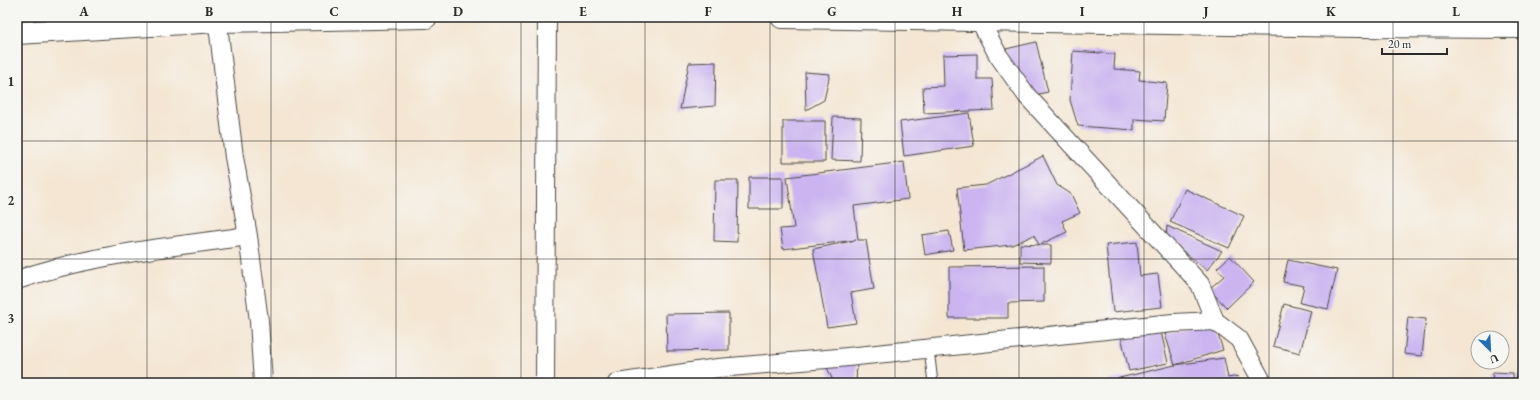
<svg xmlns="http://www.w3.org/2000/svg" width="1540" height="400" font-family="'EB Garamond',serif">
<style>
.building{fill:#cbb4f0}
.lines{fill:none;stroke-linecap:round;stroke-linejoin:round}
.service-casing{stroke:#494744;stroke-width:11}
.minor-casing{stroke:#494744;stroke-width:20}
.trunk-casing{stroke:#494744;stroke-width:24}
.service{stroke:#fff;stroke-width:9}
.minor{stroke:#fff;stroke-width:18}
.trunk{stroke:#fff;stroke-width:22}
.grid{fill:none;stroke:#2b2b2b;stroke-width:1;stroke-opacity:0.55}
.neatline{fill:none;stroke:#2b2b2b;stroke-width:1.5}
.grid-label{font-size:13px;text-anchor:middle;font-weight:bold;fill:#2b2b2b}
</style>
<rect width="100%" height="100%" fill="#f6f6f2"/>
<filter id="ink" filterUnits="userSpaceOnUse"><feTurbulence type="fractalNoise" baseFrequency=".025" numOctaves="2"/><feDisplacementMap in="SourceGraphic" scale="8" xChannelSelector="R" yChannelSelector="G"/><feConvolveMatrix kernelMatrix="1 2 1 2 8 2 1 2 1" color-interpolation-filters="sRGB"/></filter>
<filter id="wash" filterUnits="userSpaceOnUse"><feTurbulence type="fractalNoise" baseFrequency=".012" numOctaves="4" result="noise"/><feDisplacementMap in="SourceGraphic" scale="16" xChannelSelector="R" yChannelSelector="G"/><feGaussianBlur stdDeviation="0.9" result="paint"/><feColorMatrix in="noise" values="0 0 0 0 0 0 0 0 0 0 0 0 0 0 0 0 0 1.4 0 .05"/><feComposite in="paint" operator="in"/></filter>
<g filter="url(#wash)">
<rect width="100%" height="100%" fill="#f4e6d3"/>
<g id="blocks">
<path class="building" d="M1036 42 1048 92 1034 95 1009 62 1006 49Z
M1073 51 1115 54 1114 69 1140 71 1139 80 1167 83 1164 121 1134 119V130L1078 126 1070 100Z
M977 54V79H992L994 110 924 113 923 87 944 86 943 55Z
M716 62 715 106 680 109 689 63Z
M805 72 830 74 824 100 806 110Z
M969 113 974 146 904 156 900 122Z
M833 117 861 118 860 161 831 160Z
M783 121H825V162H783Z
M1043 156 1057 185 1071 194 1080 213 1062 221 1067 232 1039 245H1051V263L1020 262V244L1039 245 1034 235 1012 245 964 250 957 188 986 185Z
M904 162 908 199 854 206 858 240H866L874 289 851 293 856 323 827 327 813 249 856 240 783 249 780 229 794 228 787 177Z
M749 177H783V209H749Z
M715 180H738L737 242 714 241Z
M1185 189 1244 216 1229 248 1170 222Z
M1167 226 1222 251 1207 270 1166 238Z
M949 231 953 250 925 255 922 235Z
M1137 242 1140 276 1158 274 1162 307 1113 312 1106 245Z
M1230 256 1254 282 1227 308 1209 289 1224 276 1217 268Z
M1288 260 1337 270 1328 309 1300 303 1304 286 1283 282Z
M1044 266V302L1008 303V318H949V267Z
M1284 304 1311 311 1300 353 1273 346Z
M729 313V350L667 351 666 314Z
M1408 317 1426 319 1422 356 1404 354Z
M1213 319 1223 350 1175 365 1165 334Z
M1160 327 1168 363 1129 371 1121 336Z
M1224 358 1228 378 1238 376 1239 383H1098L1175 365Z
M824 361H857L856 383H834Z
M1493 372 1513 373V383H1492Z
M1517 374 1523 375V383H1516Z
M779 379V383H743V382Z
M1297 379 1304 383H1289Z"/>
</g>
</g>
<g filter="url(#ink)">
<use href="#blocks" fill-opacity="0" stroke="#494744" stroke-width="1"/>
<g class="lines">
<g class="service-casing">
<path id="service" d="M929 349 933 383"/>
</g>
<g class="minor-casing">
<path id="minor" d="M217 17 234 157 248 236 259 321 263 383
M978 17 998 55 1027 96 1200 284 1215 321 1239 339 1263 383
M17 280C91 254 171 247 248 236
M545 383 547 17
M617 383 718 368 838 358 1173 323 1215 321"/>
</g>
<g class="trunk-casing">
<path id="trunk" d="M782 17 1356 26 1523 27
M17 33 218 21 426 17"/>
</g>
<use href="#service" class="service"/>
<use href="#minor" class="minor"/>
<use href="#trunk" class="trunk"/>
</g>
</g>
<path class="grid" d="M147 17V383M271 17V383M396 17V383M521 17V383M645 17V383M770 17V383M895 17V383M1019 17V383M1144 17V383M1269 17V383M1393 17V383M17 141H1523M17 259H1523"/>
<rect width="1540" height="400" fill="none" stroke="#f6f6f2" stroke-width="44"/>
<g transform="translate(1490 350) rotate(156)"><circle r="19" fill="#f6f6f2" stroke="#a5a5a2"/>
<path d="M0-3L7 15L0 10L-7 15Z" fill="#1f6fb2"/>
<text y="-6" font-size="11" font-weight="bold" text-anchor="middle" fill="#2b2b2b">U</text>
</g>
<path d="M1382 48v6h65v-6" fill="none" stroke="#2b2b2b" stroke-width="2"/>
<text x="1388" y="48" font-size="12" fill="#2b2b2b" stroke="#f6f6f2" stroke-width="3" paint-order="stroke">20 m</text>
<rect x="22" y="22" width="1496" height="356" class="neatline"/>
<g class="grid-label">
<text x="84" y="16">A</text>
<text x="209" y="16">B</text>
<text x="334" y="16">C</text>
<text x="458" y="16">D</text>
<text x="583" y="16">E</text>
<text x="708" y="16">F</text>
<text x="832" y="16">G</text>
<text x="957" y="16">H</text>
<text x="1082" y="16">I</text>
<text x="1206" y="16">J</text>
<text x="1331" y="16">K</text>
<text x="1456" y="16">L</text>
<text x="11" y="86">1</text>
<text x="11" y="205">2</text>
<text x="11" y="323">3</text>
</g>
</svg>
